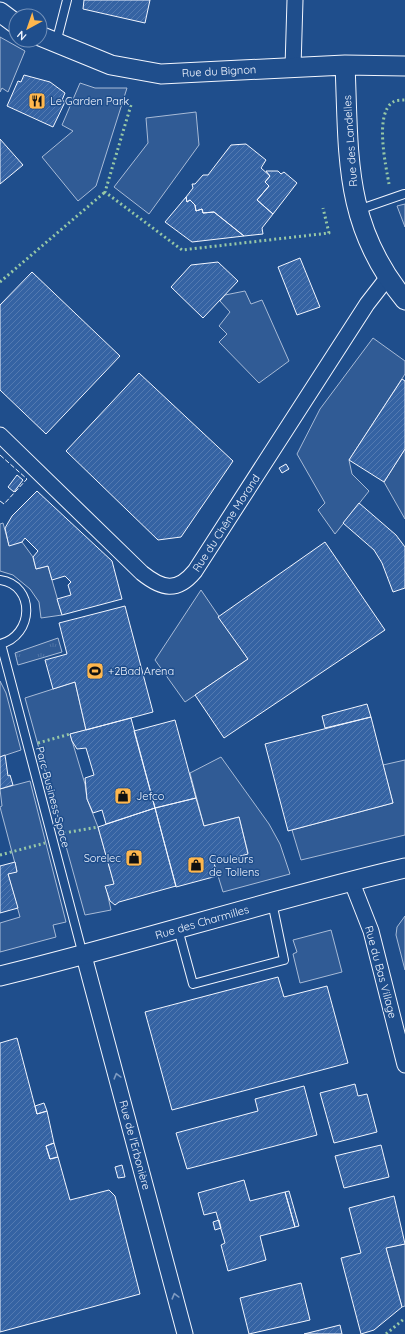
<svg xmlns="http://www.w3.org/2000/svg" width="405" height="1334" font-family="Quicksand,sans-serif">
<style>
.grass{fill:url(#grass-tufts);stroke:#a8bbd7}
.built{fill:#305b95;stroke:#a8bbd7}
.building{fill:url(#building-hatch);stroke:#f2f6ff}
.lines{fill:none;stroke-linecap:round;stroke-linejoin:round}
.service-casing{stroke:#f2f6ff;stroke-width:10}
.minor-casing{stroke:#f2f6ff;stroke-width:17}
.tertiary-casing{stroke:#f2f6ff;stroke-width:21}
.service{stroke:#1f4e8c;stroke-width:8}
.minor{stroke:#1f4e8c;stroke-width:15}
.tertiary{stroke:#1f4e8c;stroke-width:19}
.hedge{stroke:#97c8a6;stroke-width:3;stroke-dasharray:2 3;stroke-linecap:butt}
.fence{stroke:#f2f6ff;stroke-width:1;stroke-dasharray:5 2;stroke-linecap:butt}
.oneway{stroke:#7e9ac0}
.labels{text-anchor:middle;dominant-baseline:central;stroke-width:3;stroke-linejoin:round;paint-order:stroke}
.street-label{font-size:11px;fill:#f2f6ff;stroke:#1f4e8c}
.poi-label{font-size:11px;fill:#f2f6ff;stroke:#1f4e8c;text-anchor:start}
</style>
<defs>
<pattern id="grass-tufts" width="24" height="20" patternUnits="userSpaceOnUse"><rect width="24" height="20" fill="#305b95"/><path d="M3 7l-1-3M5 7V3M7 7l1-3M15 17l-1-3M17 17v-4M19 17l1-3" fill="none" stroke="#4e73a5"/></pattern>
<pattern id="building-hatch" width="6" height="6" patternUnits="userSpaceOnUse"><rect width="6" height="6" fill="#3563a3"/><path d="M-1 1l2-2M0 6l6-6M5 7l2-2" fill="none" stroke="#537ab1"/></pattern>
</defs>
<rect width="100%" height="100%" fill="#1f4e8c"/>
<path class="grass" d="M58 638 62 652 18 665 15 653Z"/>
<path class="built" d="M0 37 25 51 8 92 2 88 0 92Z
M80 83 95 88H127L96 186 78 201 42 157 73 131 62 125Z
M196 112 199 145 149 214 114 187 148 143 146 118Z
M405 204V227L397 206Z
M245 291 251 304 262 300 289 361 259 383 219 342 227 334 219 326 230 312 220 301 225 295Z
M373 338 405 361V374L349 460 352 474 369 491 335 534 318 510 325 503 297 454 320 409Z
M405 449V519L384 482Z
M3 523 9 545 22 542 33 557 36 569 48 566 62 615 41 618 39 602 30 589 13 575 0 571V524Z
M201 590 248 659 185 702 155 660Z
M0 681 6 693 21 750 0 757Z
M75 682 86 730 70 734 85 784 87 799 98 827 114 884 106 887 111 910 85 915 25 698Z
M221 757 269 824 280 844 290 874 223 892 214 863 248 853 239 817 204 826 190 773Z
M405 760V835L301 860 292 830 393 803 383 765Z
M30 781 66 922 53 925 56 937 0 952V923L20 917 8 874 17 871 0 807 2 806 0 789Z
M405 916V970L396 935 397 927Z
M331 930 342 972 300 983 293 954 297 952 293 940Z
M405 1244V1306L402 1307 386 1248Z"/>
<path class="building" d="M84 0H150L145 23 83 9Z
M24 75 50 82 65 93 62 100 65 102 53 127 7 106 18 81 21 82Z
M0 139 23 165 0 184Z
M246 144 266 160 261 168 270 176 265 182 269 186 257 200 273 214 262 228 263 234 244 236 214 212 203 213 202 209 196 211 195 205 190 200 187 202 186 197 193 188 192 184H195L203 175H208L231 145Z
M266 171H278L281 174 284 172 297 183 273 214 257 200 269 186 265 182 270 176Z
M186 197 187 202 190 200 195 205 196 211 202 209 203 213 214 212 244 236 192 242 165 222Z
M300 258 320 307 297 315 278 267Z
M218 262 238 281 203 318 171 287 191 265Z
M32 272 120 356 46 434 0 390V305Z
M139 373 233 461 181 537 158 540 66 451Z
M402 379 405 381V449L384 482 349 460Z
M286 464 289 469 282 473 279 468Z
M17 475 23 480 14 492 8 487Z
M37 491 112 561 122 599 62 615 57 599 71 595 68 585 71 582 65 576 52 580 48 566 36 569 33 557 38 551 25 538 22 542 9 546 5 528 12 516Z
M359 503 396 535 405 547V588L393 592 382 563 374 550 343 523Z
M325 542 385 630 224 738 195 695 248 659 218 617Z
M125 606 153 712 86 730 75 682 53 689 45 660 67 654 59 623Z
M367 704 371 717 325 728 322 716Z
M371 717 393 803 288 831 265 744Z
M131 718 155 808 106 824 102 810 93 813 87 799 85 778 94 775 86 748 77 749 72 741 70 734Z
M175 720 196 798 155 808 134 731Z
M5 755 8 776 10 775 13 785 0 789V757Z
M196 798 204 826 239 817 248 854 214 863 217 876 176 887 155 808Z
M155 808 176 886 119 902 115 905 110 901 105 886 114 884 98 827Z
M15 862 17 872 8 874 18 908 0 913V866Z
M278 977 284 997 327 986 348 1063 172 1110 145 1012Z
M17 1038 37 1114 47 1111 54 1143 46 1146 50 1159 58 1157 70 1200 109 1190 115 1196 140 1294 0 1332V1043Z
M355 1084 358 1096 367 1094 377 1132 334 1143 320 1093Z
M304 1086 317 1135 187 1169 176 1133 258 1111 255 1099Z
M44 1103 47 1111 37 1114 35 1106Z
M54 1143 58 1157 50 1159 46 1146Z
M381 1145 389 1177 344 1188 335 1156Z
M122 1165 125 1177 118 1178 115 1167Z
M244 1180 250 1201 285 1192 295 1227 260 1236 266 1260 228 1271 221 1245 225 1243 216 1212 204 1215 198 1193Z
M289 1191 299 1226 295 1227 285 1192Z
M394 1196 405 1244 386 1248 402 1307 374 1330 361 1334 341 1258 361 1253 349 1208Z
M219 1220 221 1228 215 1230 213 1222Z
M301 1283 310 1320 249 1334 240 1298Z
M340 1325 342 1334H304Z"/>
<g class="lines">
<g class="service-casing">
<path id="service" d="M56 43 67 0
M358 210 404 194
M0 580C36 585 34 636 0 644
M1 644 83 955
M178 929 193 984 284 960 272 902"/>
</g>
<g class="minor-casing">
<path id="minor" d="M293 67 295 0
M0 435 142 573C162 589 177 593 195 571L367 304 388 277
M351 880 371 931 405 1065
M84 956 185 1334"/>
</g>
<g class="tertiary-casing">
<path id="tertiary" d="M0 12 16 24
M40 36 111 65 161 74 345 65 405 66
M345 65C349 155 343 225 405 300
M0 976C136 943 269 900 405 868"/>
</g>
<use href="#service" class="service"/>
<use href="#minor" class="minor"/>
<use href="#tertiary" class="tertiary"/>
<path class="hedge" d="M131 105 105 192 182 250 329 233 323 208
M389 184C386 166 374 114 393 102 396 100 401 100 405 100
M0 282 105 192
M38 743 70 734
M64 833 98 827
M0 855 45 843
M386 1334 405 1318"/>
<path class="fence" d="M0 455 27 479 4 504 0 501"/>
</g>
<defs><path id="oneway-chevron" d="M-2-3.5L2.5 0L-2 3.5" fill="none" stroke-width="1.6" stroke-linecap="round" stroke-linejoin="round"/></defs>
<g class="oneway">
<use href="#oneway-chevron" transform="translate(117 1076) rotate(-105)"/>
<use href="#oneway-chevron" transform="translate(175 1296) rotate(-105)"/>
</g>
<defs>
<g id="restaurant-square" transform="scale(0.9)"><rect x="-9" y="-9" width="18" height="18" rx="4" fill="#ffb74d" stroke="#1f4e8c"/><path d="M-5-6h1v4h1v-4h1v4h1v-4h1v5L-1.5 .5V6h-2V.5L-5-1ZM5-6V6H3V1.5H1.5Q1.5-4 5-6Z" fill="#111"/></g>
<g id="stadium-square" transform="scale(0.9)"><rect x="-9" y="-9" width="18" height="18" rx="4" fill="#ffb74d" stroke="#1f4e8c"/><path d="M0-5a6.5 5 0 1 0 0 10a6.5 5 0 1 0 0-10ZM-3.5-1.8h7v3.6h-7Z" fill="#111"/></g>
<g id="shop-square" transform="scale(0.9)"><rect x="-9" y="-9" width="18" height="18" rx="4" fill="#ffb74d" stroke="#1f4e8c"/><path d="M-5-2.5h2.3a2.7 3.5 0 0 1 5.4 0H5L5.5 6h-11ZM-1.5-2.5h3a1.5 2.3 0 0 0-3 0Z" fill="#111"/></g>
</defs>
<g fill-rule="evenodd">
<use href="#restaurant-square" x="37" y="101"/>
<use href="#stadium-square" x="95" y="671"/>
<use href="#shop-square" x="123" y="796"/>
<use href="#shop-square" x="134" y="858"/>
<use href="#shop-square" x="196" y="865"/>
</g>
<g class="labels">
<g class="street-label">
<text transform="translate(219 71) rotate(-3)">Rue du Bignon</text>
<text transform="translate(350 141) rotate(-94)">Rue des Landelles</text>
<text transform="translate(226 523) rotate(-57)">Rue du Chêne Morand</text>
<text transform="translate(53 797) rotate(75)">Parc Business Space</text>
<text transform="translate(202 922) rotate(-16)">Rue des Charmilles</text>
<text transform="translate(381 972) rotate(75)">Rue du Bas Village</text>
<text transform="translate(135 1145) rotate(75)">Rue de l'Erbonière</text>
</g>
<g class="poi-label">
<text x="50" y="101">Le Garden Park</text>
<text x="108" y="671">+2Bad Arena</text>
<text x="136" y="796">Jefco</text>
<text x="121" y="858" text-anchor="end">Sorelec</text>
<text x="209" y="859">Couleurs<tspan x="209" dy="13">de Tollens</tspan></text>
</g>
</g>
<g transform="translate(28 28) rotate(220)"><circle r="19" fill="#1f4e8c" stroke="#7391ba"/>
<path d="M0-3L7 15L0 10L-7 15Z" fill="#ffb74d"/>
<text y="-6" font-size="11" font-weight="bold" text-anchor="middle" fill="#f2f6ff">N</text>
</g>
</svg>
